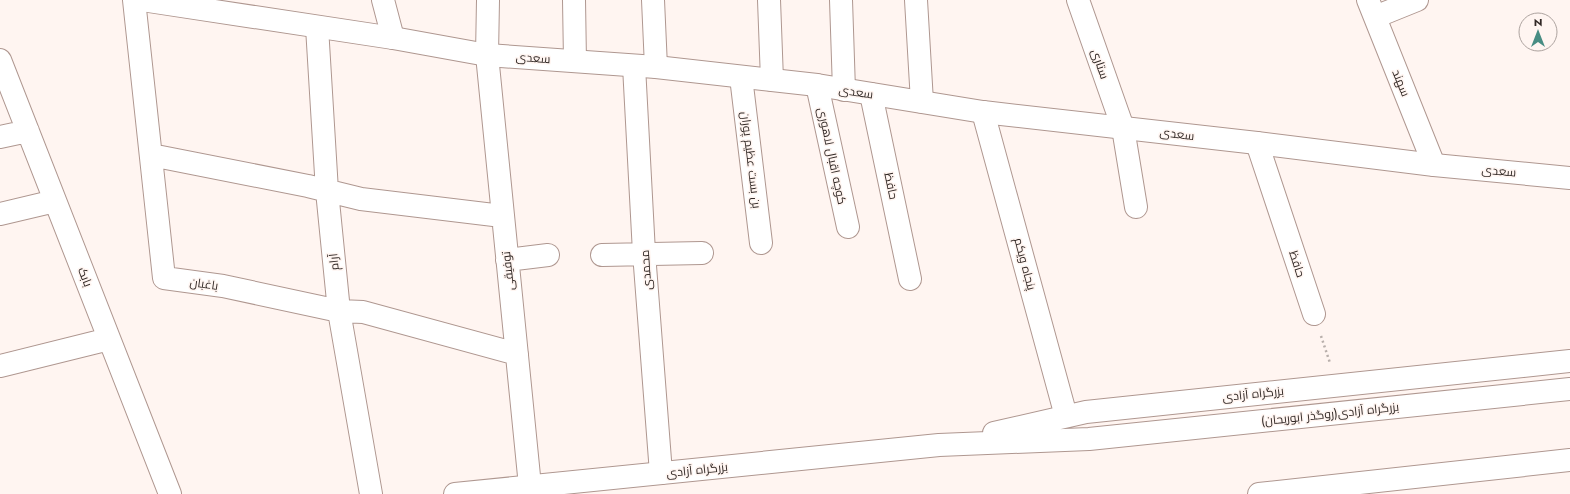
<svg xmlns="http://www.w3.org/2000/svg" width="1570" height="494" font-family="Jost,Cairo,sans-serif">
<style>
.lines{fill:none;stroke-linecap:round;stroke-linejoin:round}
.minor-casing{stroke:#af9790;stroke-width:24}
.major-casing{stroke:#af9790;stroke-width:24}
.highway-casing{stroke:#af9790;stroke-width:24}
.path{stroke:#b8afab;stroke-width:2.5;stroke-dasharray:2 3;stroke-linecap:butt}
.minor{stroke:#fff;stroke-width:22}
.major{stroke:#fff;stroke-width:22}
.highway{stroke:#fff;stroke-width:22}
.labels{text-anchor:middle;dominant-baseline:central;stroke-width:3;stroke-linejoin:round;paint-order:stroke}
.street-label{font-size:12px;fill:#312825;stroke:#fff5f1}
</style>
<rect width="100%" height="100%" fill="#fff5f1"/>
<g class="lines">
<g class="minor-casing">
<path id="minor" d="M134 0 164 278 223 286 339 311 363 312 517 354
M383 0 393 38
M488 0 487 55 530 486
M574 0 575 61
M653 0 656 67
M769 0 772 80
M841 0 844 90
M916 0 922 102
M1078 0 1123 128 1136 207
M1368 0 1434 165
M1375 17 1417 0
M317 27 327 191 339 311 371 494
M0 60 170 494
M634 66 644 253 661 473
M741 77 761 243
M817 85 848 227
M871 94 910 279
M983 112 1066 416
M0 137 28 131
M1257 143 1314 314
M151 155 308 186 361 199 502 216
M0 214 55 201
M602 255 702 253
M507 260 548 255
M0 366 109 339"/>
</g>
<g class="major-casing">
<path id="major" d="M142 0 393 38 487 55 656 67 772 80 817 85 983 112 1257 143 1434 165 1570 178"/>
</g>
<g class="highway-casing">
<path id="highway" d="M994 433 1086 412 1570 361
M455 494 939 445 1089 439 1570 389
M1259 494 1570 460"/>
</g>
<path class="path" d="M1321 336 1330 363"/>
<use href="#minor" class="minor"/>
<use href="#major" class="major"/>
<use href="#highway" class="highway"/>
</g>
<g class="labels">
<g class="street-label">
<text transform="translate(533 58) rotate(4)">سعدی</text>
<text transform="translate(1100 64) rotate(71)">ستاری</text>
<text transform="translate(1401 83) rotate(68)">سهند</text>
<text transform="translate(856 92) rotate(9)">سعدی</text>
<text transform="translate(1177 134) rotate(7)">سعدی</text>
<text transform="translate(832 156) rotate(78)">کوچه اقبال لاهوری</text>
<text transform="translate(751 160) rotate(83)">بن بست عظیم پوران</text>
<text transform="translate(1499 171) rotate(5)">سعدی</text>
<text transform="translate(891 186) rotate(78)">حافظ</text>
<text transform="translate(334 262) rotate(-96)">آرام</text>
<text transform="translate(1025 264) rotate(75)">پنجاه ویکم</text>
<text transform="translate(1297 264) rotate(72)">حافظ</text>
<text transform="translate(646 270) rotate(-94)">محمدی</text>
<text transform="translate(508 271) rotate(-96)">توفیقی</text>
<text transform="translate(85 277) rotate(69)">بابک</text>
<text transform="translate(204 284) rotate(8)">باغبان</text>
<text transform="translate(1253 394) rotate(-6)">بزرگراه آزادی</text>
<text transform="translate(1330 414) rotate(-6)">بزرگراه آزادی(روگذر ابوریحان)</text>
<text transform="translate(697 470) rotate(-6)">بزرگراه آزادی</text>
</g>
</g>
<g transform="translate(1538 32)"><circle r="19" fill="#fff5f1" stroke="#ada39f"/>
<path d="M0-3L7 15L0 10L-7 15Z" fill="#488d83"/>
<text y="-6" font-size="11" font-weight="bold" text-anchor="middle" fill="#312825">N</text>
</g>
</svg>
